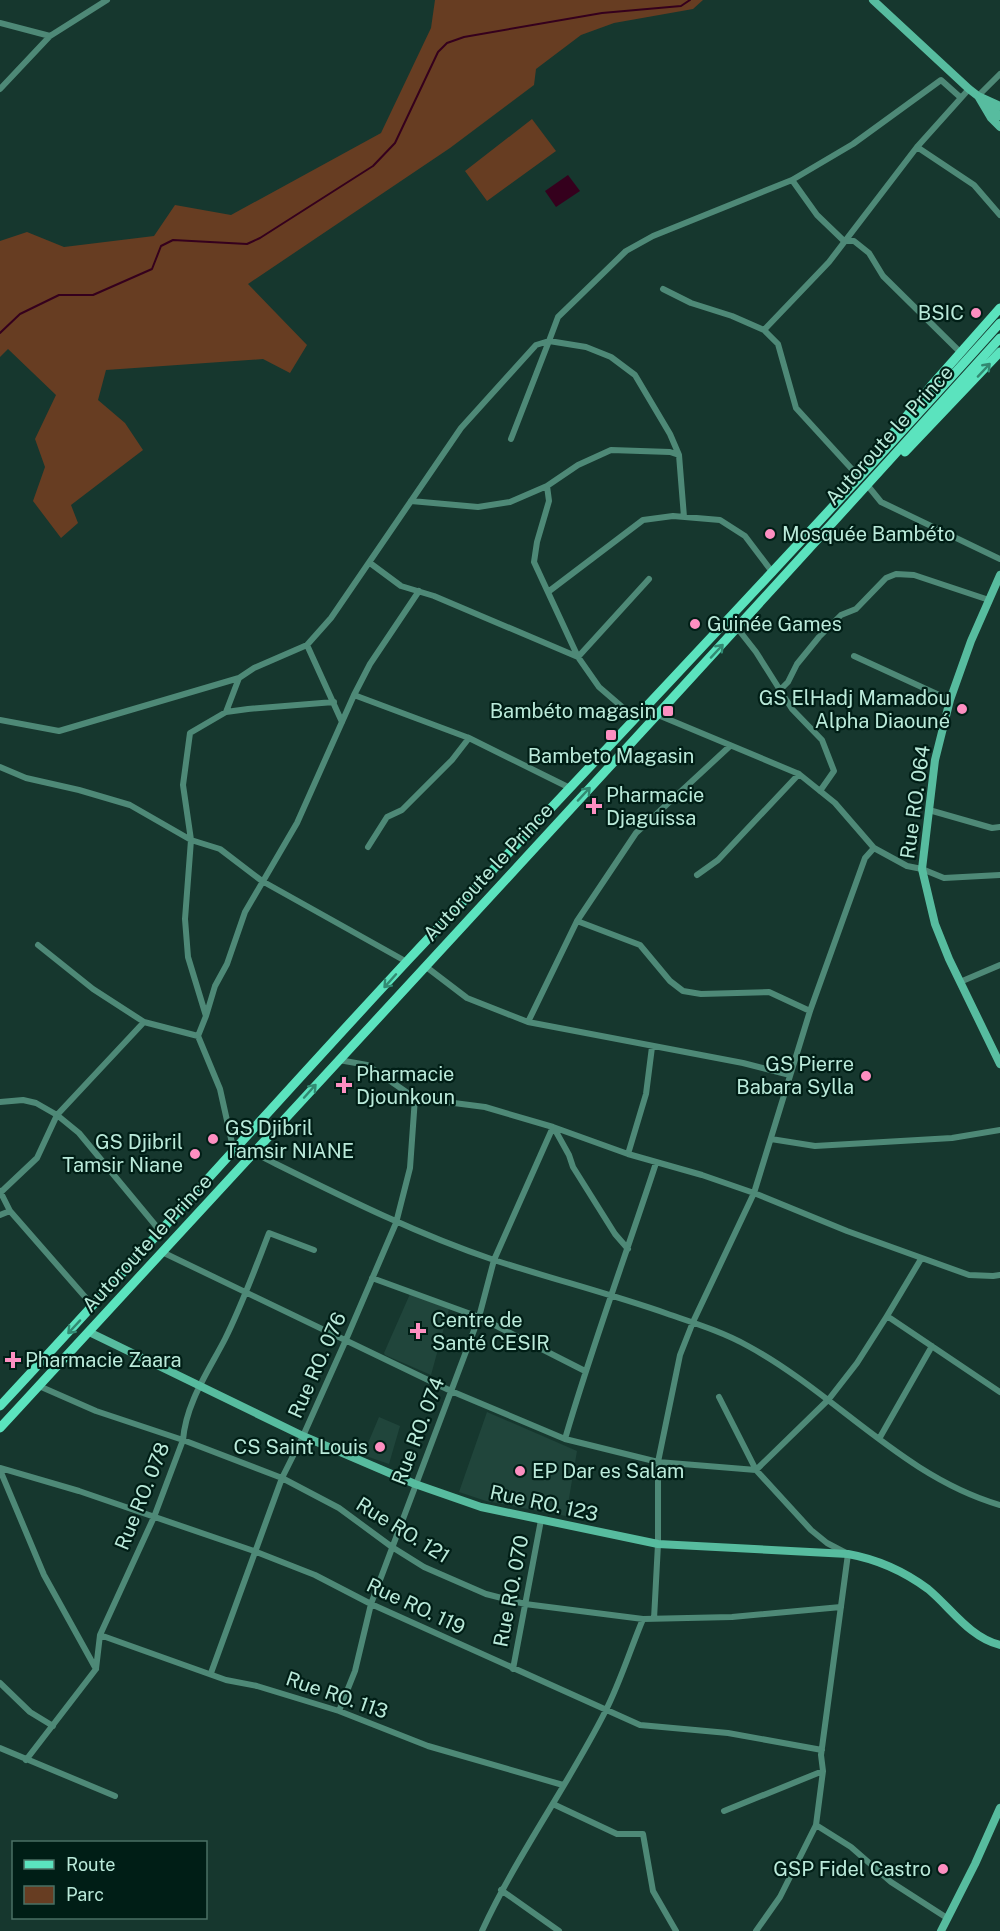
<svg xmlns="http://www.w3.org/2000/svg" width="1000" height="1931" font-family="'Public Sans',sans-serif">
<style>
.built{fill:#20453b}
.green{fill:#673d22}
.water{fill:#35001d}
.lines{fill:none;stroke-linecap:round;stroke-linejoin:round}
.stream{stroke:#35001d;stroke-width:2}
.street{stroke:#4e8977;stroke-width:6}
.secondary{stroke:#57bc9f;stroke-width:8}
.primary{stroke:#5be3be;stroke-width:9}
.oneway{stroke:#328a72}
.poi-dot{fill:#fd8fc1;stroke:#001e16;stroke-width:2}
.labels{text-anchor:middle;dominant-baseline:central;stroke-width:4.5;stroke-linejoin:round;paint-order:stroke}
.poi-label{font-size:20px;fill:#baeada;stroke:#001e16;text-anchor:start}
.street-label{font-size:20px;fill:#baeada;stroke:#001e16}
</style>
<rect width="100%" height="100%" fill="#16372e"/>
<path class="built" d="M410 1294 449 1309 431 1375 385 1355 384 1353Z
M487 1412 577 1451 566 1516 486 1501 459 1492Z
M379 1417 400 1426 389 1464 363 1455Z"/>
<path class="green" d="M435 0H703L693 9 614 23 581 35 536 69 534 85 450 148 248 284 307 345 290 373 263 359 106 370 98 400 125 423 143 450 71 505 78 523 61 538 33 501 45 467 35 439 56 395 8 349 0 357V241L27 232 64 247 154 236 175 205 231 215 381 133 431 28Z
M532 119 556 151 487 201 465 171Z"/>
<path class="water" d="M568 175 580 191 556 207 545 191Z"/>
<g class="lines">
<path class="stream" d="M0 333 20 314 59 295H93L152 269 161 246 173 240 247 244 260 238 373 166 395 143 438 52 447 43 464 37 602 13 681 6 690 0"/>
<path class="street" d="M0 23 50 36
M0 89 50 36 107 0
M978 96 1000 74
M917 147 974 185 1000 215
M792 180 817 215 844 241H854L869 253 883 276 960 352
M663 289 691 303 732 316 764 330 778 344 796 408 860 478
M764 330 829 262 917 147 969 89
M511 439 549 341 586 347 611 357 635 375 670 434 679 455 684 517
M547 486 578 465 611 450 670 452 679 455
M868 486 881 502 1000 559
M411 501 478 507 510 502 547 486 549 501 537 542 534 562 578 657 599 687 635 718
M370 563 401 586 434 596 578 657 649 579
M548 592 643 520 673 516 720 520 745 536 773 573
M738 629 756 652 792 709 822 740 834 771 820 791
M307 645 342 722
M854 656 950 700
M780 690 788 682 797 664 819 637 841 615 856 609 886 578 896 574 914 575 989 600
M354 695 469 738 570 788
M226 712 239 678 254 668 307 645 331 618 461 428 536 345 549 341 558 317 626 251 653 236 792 180 853 144 941 80 960 97
M658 715 799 774 835 803 874 848 907 866 922 869 944 878 1000 875
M0 720 59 731 239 678
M0 767 26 778 79 790 130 805 191 840 220 849 262 881 407 962
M929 810 992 828 1000 827
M368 847 387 817 402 810 452 760 469 738
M697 875 718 860 799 774
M577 921 640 945 670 981 683 991 701 994 769 992 810 1011
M38 945 93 989 144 1022 198 1036
M425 966 467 998 528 1022 743 1063 790 1075
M960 982 1000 965
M206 1016 215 986 227 964 245 912 297 823 354 695 370 664 419 591
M144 1022 57 1115 79 1133 161 1232
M528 1022 577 921 636 833 730 746
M339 1060 367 1065 415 1098 485 1107 553 1127 628 1154 702 1175 754 1193 847 1231 969 1275 993 1276 1000 1275
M0 1102 23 1100 36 1103 57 1115 37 1158 1 1192
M554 1128 569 1155 573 1167 615 1234 628 1249
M771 1139 815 1146 952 1138 1000 1130
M234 1152 220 1089 198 1036 206 1016 188 957 185 919 191 840 183 785 190 733 226 712 248 709 334 702
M254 1153C333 1192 411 1232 494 1260 552 1279 611 1294 668 1314 694 1323 723 1332 748 1346 835 1393 903 1477 1000 1505
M628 1154 646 1094 652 1047
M0 1191 10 1211 93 1306
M0 1215 10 1211
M162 1252 451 1391 565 1439 658 1462 756 1470 829 1399 857 1363 887 1316
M921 1259 887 1316 1000 1392
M372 1278 479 1317 585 1371
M39 1386 96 1411 183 1440 282 1478 339 1508 392 1547 424 1567 486 1594 525 1604 643 1619 732 1617 841 1607
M719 1397 756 1470 811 1530 827 1543 848 1554 821 1755 823 1771 816 1825 780 1897 756 1931
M565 1439C592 1346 626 1255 656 1163
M879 1439 932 1346
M0 1468 79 1491 254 1551 315 1575 371 1604 640 1725 728 1733 822 1750
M0 1470 44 1575 96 1669
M654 1619 658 1544V1462L680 1355 693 1322 754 1193 810 1011 865 858 874 848
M100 1635 226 1680 257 1686 339 1711 428 1746 563 1785
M513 1669 541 1520
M211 1673 282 1478 303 1436 345 1342 396 1223 410 1168 415 1098
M0 1683 30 1712 53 1726
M339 1711 355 1671 371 1604 479 1317 494 1260 553 1127
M0 1748 115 1796
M26 1760 96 1669 100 1635 154 1517 183 1440C186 1403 208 1372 225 1339 242 1305 255 1269 269 1233L314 1250
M553 1804 617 1834H643L653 1891 676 1931
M724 1811 823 1771
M816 1825 851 1847 891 1882 947 1918
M501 1890 559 1931
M482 1931C517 1855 567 1787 605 1712 620 1683 630 1650 643 1619"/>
<path class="secondary" d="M873 0 969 89 978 96 1000 106
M978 96 991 118 1000 127
M985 102 1000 116
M1000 575 971 641 950 700 935 760 922 869 935 924 949 959 1000 1064
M89 1332 303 1436 415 1484 481 1507 658 1544 848 1554C876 1559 905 1572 928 1589 951 1608 969 1637 1000 1645
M941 1931 975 1864 1000 1808"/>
<path class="primary" d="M888 439 931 386 1000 308
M905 452 1000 352
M0 1406C138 1258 272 1106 410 958 608 747 807 538 1000 323
M0 1428C334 1065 670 704 1000 338"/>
</g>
<defs><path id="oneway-shaft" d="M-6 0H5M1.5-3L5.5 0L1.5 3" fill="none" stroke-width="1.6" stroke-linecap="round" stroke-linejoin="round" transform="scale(1.5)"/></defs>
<g class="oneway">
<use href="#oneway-shaft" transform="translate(984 370) rotate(-47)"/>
<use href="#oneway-shaft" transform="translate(717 651) rotate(-47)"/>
<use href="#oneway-shaft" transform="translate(584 794) rotate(-47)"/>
<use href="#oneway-shaft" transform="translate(390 981) rotate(132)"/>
<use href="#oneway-shaft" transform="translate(310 1091) rotate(-48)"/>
<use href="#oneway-shaft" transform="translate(74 1327) rotate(133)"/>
</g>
<g class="poi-dot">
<circle cx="976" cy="313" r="6"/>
<circle cx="770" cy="534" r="6"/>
<circle cx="695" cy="624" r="6"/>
<circle cx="962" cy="709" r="6"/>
<rect x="662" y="705" width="12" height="12" rx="3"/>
<rect x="605" y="729" width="12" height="12" rx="3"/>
<path d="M591 797h6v6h6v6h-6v6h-6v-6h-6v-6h6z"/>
<circle cx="866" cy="1076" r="6"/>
<path d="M341 1076h6v6h6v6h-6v6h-6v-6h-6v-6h6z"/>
<circle cx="213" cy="1139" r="6"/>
<circle cx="195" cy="1154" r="6"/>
<path d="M415 1322h6v6h6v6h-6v6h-6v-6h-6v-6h6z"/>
<path d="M10 1351h6v6h6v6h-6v6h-6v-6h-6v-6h6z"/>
<circle cx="380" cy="1447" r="6"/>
<circle cx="520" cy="1471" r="6"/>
<circle cx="943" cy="1869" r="6"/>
</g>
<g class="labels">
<g class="poi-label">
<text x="964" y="313" text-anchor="end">BSIC</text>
<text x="782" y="534">Mosquée Bambéto</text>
<text x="707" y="624">Guinée Games</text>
<text x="950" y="698" text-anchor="end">GS ElHadj Mamadou<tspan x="950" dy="23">Alpha Diaouné</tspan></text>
<text x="656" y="711" text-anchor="end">Bambéto magasin</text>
<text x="611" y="756" text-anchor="middle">Bambeto Magasin</text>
<text x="606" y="795">Pharmacie<tspan x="606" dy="23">Djaguissa</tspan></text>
<text x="854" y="1064" text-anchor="end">GS Pierre<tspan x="854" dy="23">Babara Sylla</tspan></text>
<text x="356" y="1074">Pharmacie<tspan x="356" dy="23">Djounkoun</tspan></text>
<text x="225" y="1128">GS Djibril<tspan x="225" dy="23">Tamsir NIANE</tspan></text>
<text x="183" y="1142" text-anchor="end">GS Djibril<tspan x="183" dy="23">Tamsir Niane</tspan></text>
<text x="432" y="1320">Centre de<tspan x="432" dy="23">Santé CESIR</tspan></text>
<text x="25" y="1360">Pharmacie Zaara</text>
<text x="368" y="1447" text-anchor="end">CS Saint Louis</text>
<text x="532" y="1471">EP Dar es Salam</text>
<text x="931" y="1869" text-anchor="end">GSP Fidel Castro</text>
</g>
<g class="street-label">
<text transform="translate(889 435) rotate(-48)">Autoroute le Prince</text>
<text transform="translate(915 802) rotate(-82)">Rue RO. 064</text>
<text transform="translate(488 872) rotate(-47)">Autoroute le Prince</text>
<text transform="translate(147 1243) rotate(-47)">Autoroute le Prince</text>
<text transform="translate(317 1365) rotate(-66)">Rue RO. 076</text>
<text transform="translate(418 1431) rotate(-69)">Rue RO. 074</text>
<text transform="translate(142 1496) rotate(-68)">Rue RO. 078</text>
<text transform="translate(544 1503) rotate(12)">Rue RO. 123</text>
<text transform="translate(403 1530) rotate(32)">Rue RO. 121</text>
<text transform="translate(511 1591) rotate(-79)">Rue RO. 070</text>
<text transform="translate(416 1606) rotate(25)">Rue RO. 119</text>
<text transform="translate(337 1695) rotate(19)">Rue RO. 113</text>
</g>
</g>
<rect x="12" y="1841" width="195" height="78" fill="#001e16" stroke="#4a7064" stroke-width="1.5"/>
<rect x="24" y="1860" width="30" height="9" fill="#5be3be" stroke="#4a7064" stroke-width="1.5"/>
<text x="66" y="1871" font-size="18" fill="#baeada">Route</text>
<rect x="24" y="1886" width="30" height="18" fill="#673d22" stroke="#4a7064" stroke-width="1.5"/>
<text x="66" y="1901" font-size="18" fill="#baeada">Parc</text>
</svg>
